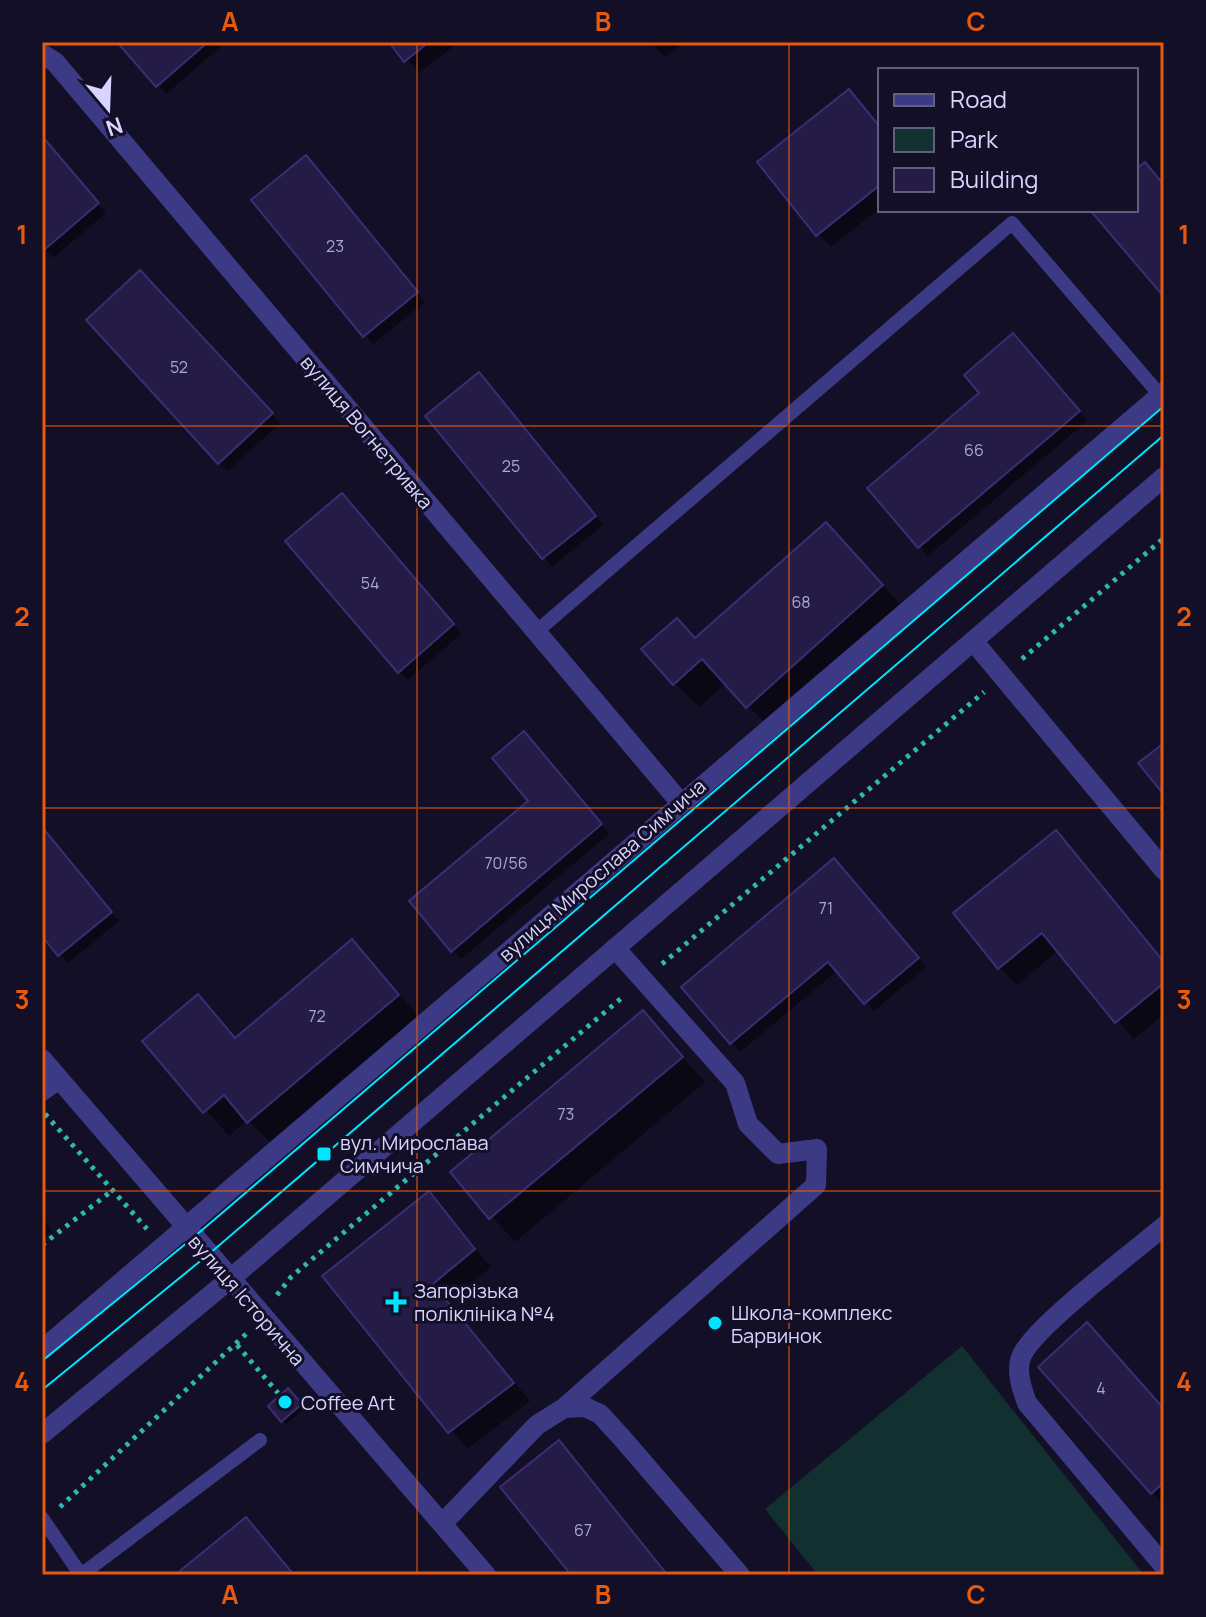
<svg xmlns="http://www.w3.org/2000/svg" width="1206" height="1617" font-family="Manrope,sans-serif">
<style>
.green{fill:#12302f}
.shadow{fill:#0007}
.building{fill:#241b47;stroke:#3b2d73;stroke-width:2}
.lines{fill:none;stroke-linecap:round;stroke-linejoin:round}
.path{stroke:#2fb8b0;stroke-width:5;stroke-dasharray:4 6;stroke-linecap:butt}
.service{stroke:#3d3a85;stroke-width:14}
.minor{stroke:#3d3a85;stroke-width:20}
.tertiary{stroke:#3d3a85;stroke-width:20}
.tram{stroke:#00e5ff;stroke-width:2}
.grid{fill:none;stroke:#e8590c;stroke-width:2;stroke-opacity:0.55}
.poi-dot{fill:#00e5ff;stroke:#130f26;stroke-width:3}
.labels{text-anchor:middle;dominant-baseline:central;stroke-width:6;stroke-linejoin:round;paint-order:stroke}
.number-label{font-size:16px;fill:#aca6d1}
.street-label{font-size:20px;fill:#d9d4ff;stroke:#130f26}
.poi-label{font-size:20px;fill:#d9d4ff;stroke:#130f26;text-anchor:start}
.neatline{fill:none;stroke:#e8590c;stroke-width:3}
.grid-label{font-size:26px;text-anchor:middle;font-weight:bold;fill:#e8590c}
</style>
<rect width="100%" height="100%" fill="#130f26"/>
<path class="green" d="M962 1346 1144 1575H818L765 1509Z"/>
<path class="shadow" d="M119 42H226L166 94Z
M392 42H459L419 73Z
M650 42H684L665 57Z
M849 92 880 127V208L831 247 818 234Z
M42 139 106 213 53 258 42 247Z
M315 166 425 302 373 344 254 200Z
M149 281 280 423 228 471 219 463Z
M1022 344 1087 421 928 556 870 488 982 393Z
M487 383 603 525 552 567 428 416Z
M350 504 461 634 408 680 399 672Z
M826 525 906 610 772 730 726 683 699 707 675 683 696 640Z
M532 742 609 834 461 959 452 950 531 801Z
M42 828 119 921 68 963 42 933Z
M1056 832 1164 961V1014L1134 1039 1059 950 1017 985 999 967Z
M842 869 926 967 874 1011 838 970 740 1052 684 987Z
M352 941 422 1020 273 1145 247 1120 229 1136 145 1041 198 996 237 1038Z
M643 1013 705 1082 515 1242 452 1172Z
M429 1194 491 1267 449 1302 530 1401 467 1449 325 1276Z
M42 1218 52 1230 42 1238Z
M288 1391 304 1409 286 1424 282 1421Z
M1164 1410V1498L1161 1501 1152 1492Z"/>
<path class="building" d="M117 42H208L156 87Z
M389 42H429L404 62Z
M849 89 880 127V185L816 236 757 162Z
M42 136 99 203 43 251 42 250Z
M306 155 418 292 363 337 251 200Z
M1145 162 1164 185V297L1090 210H1136V169Z
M140 270 273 413 218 464 86 320Z
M1013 333 1080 411 918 548 867 488 979 393 964 375Z
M479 372 596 516 542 559 425 416Z
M342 493 454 624 398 673 285 541Z
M826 522 883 585 746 708 702 659 673 685 641 649 677 618 695 638Z
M524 731 602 824 451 952 409 901 528 801 492 758Z
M1164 743V795L1138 763Z
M42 827 112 912 58 956 42 936Z
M1056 830 1164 962V983L1115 1023 1042 933 998 969 953 913Z
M834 858 919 958 864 1004 828 962 730 1044 681 987Z
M352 939 399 995 247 1123 224 1095 203 1113 142 1041 198 994 235 1038Z
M643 1010 683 1057 489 1219 450 1172Z
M429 1191 475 1249 433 1284 514 1383 448 1433 322 1276Z
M1087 1322 1164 1409V1482L1151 1494 1038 1367Z
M288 1388 302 1404 281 1422 268 1406Z
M559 1440 665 1572 662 1575H571L500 1487Z
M246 1517 294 1575H175Z"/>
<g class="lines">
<path class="path" d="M1022 659 1164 538
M662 964 984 692
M45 1114 147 1229
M42 1245 113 1190
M277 1295 291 1277 624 996
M237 1345 278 1393
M60 1507 246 1334"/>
<path class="service" d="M536 632 1012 223 1160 395
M42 1518 81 1575
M81 1575 260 1440"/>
<path class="minor" d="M42 54 55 62 680 802
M974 642 1164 870
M42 1059 486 1575
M42 1091 59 1079
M1164 1226C1134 1252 1035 1326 1022 1355 1015 1370 1022 1389 1027 1403L1164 1566
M564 1408 816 1185 817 1149 778 1154 748 1124 735 1083 615 948
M442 1524 537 1425 564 1408 585 1407 600 1414 622 1438 740 1575"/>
<path class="tertiary" d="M42 1350 1164 392
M42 1434 229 1280 1164 477"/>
<path class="tram" d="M42 1361 194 1237 1164 406
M42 1390 209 1254 1164 435"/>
</g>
<path class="grid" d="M417 42V1575M789 42V1575M42 426H1164M42 808H1164M42 1191H1164"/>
<g class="poi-dot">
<rect x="316" y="1146" width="16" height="16" rx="4"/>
<path d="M392 1290h8v8h8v8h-8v8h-8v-8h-8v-8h8z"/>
<circle cx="715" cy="1323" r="8"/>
<circle cx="285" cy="1402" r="8"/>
</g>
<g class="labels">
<g class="number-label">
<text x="335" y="246">23</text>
<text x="179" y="367">52</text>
<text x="974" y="450">66</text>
<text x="511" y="466">25</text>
<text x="370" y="583">54</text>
<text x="801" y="602">68</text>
<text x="506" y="863">70/56</text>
<text x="826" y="908">71</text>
<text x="317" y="1016">72</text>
<text x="566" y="1114">73</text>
<text x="1101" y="1388">4</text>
<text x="583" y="1530">67</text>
</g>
<g class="street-label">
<text transform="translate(367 432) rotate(50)">вулиця Вогнетривка</text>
<text transform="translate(602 870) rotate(-41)">вулиця Мирослава Симчича</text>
<text transform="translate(247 1300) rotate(49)">вулиця Історична</text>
</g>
<g class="poi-label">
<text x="340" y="1142">вул. Мирослава<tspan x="340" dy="23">Симчича</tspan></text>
<text x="414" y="1290">Запорізька<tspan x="414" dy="23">поліклініка №4</tspan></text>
<text x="731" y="1312">Школа-комплекс<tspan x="731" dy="23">Барвинок</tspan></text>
<text x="301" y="1402">Coffee Art</text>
</g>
</g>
<rect width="1206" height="1617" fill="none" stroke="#130f26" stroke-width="88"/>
<rect x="878" y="68" width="260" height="144" fill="#130f26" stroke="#625e7d" stroke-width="2"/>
<rect x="894" y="94" width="40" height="12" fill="#3d3a85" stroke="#625e7d" stroke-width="2"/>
<text x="950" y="108" font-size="24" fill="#d9d4ff">Road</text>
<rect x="894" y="128" width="40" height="24" fill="#12302f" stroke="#625e7d" stroke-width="2"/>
<text x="950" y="148" font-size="24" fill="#d9d4ff">Park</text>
<rect x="894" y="168" width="40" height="24" fill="#241b47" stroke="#625e7d" stroke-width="2"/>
<text x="950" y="188" font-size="24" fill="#d9d4ff">Building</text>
<g transform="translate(108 108) rotate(161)" stroke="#130f26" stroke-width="6" paint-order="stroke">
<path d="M0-6L14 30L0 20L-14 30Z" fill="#d9d4ff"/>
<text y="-12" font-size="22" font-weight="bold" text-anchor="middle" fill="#d9d4ff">N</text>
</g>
<rect x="44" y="44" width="1118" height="1529" class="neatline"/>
<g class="grid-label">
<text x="230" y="31">A</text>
<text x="603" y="31">B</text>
<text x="976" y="31">C</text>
<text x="22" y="244">1</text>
<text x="1184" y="244">1</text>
<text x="22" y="626">2</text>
<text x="1184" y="626">2</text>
<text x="22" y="1009">3</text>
<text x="1184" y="1009">3</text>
<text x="22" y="1391">4</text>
<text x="1184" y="1391">4</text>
<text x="230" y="1604">A</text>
<text x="603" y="1604">B</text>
<text x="976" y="1604">C</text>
</g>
</svg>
